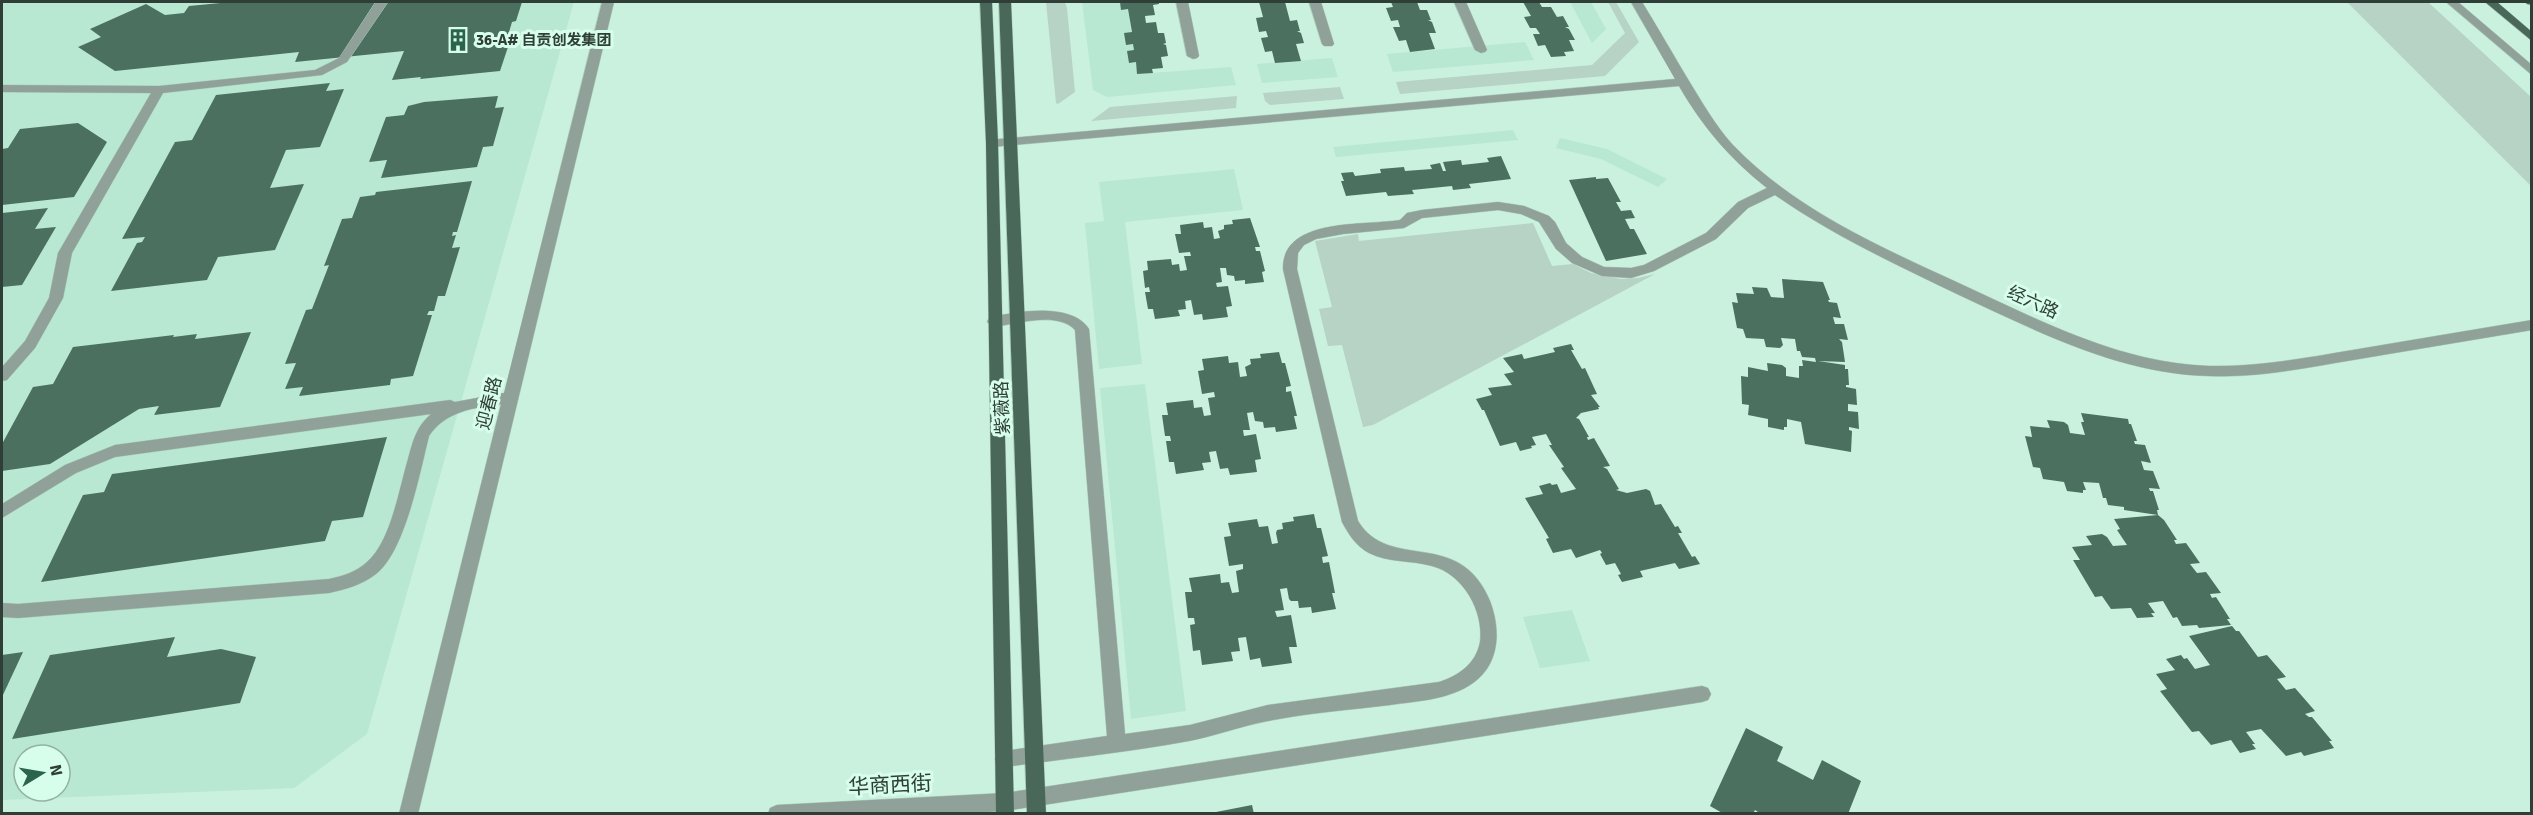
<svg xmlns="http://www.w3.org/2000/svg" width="2533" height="815" font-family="Signika,'Noto Sans SC',sans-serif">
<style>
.built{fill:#b8e8d1;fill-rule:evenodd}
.green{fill:#b7d3c5}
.building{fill:#4b705f}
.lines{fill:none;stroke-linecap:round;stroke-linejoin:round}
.minor-casing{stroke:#abcdbc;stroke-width:1}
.major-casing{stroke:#abcdbc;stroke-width:1}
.minor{fill:#90a199;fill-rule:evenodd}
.major{fill:#496859;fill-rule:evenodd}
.labels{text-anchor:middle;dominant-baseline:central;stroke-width:6;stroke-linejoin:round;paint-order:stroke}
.far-poi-label{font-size:15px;font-weight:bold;fill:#2f3f37;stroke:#d7feea;text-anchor:start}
.street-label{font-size:18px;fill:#2f3f37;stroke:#d7feea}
.near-street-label{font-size:21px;fill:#2f3f37;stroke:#d7feea}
</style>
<rect width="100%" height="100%" fill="#caf1dd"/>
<path class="built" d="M2 2H574L367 734 294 788 2 800ZM24 755H60V791H24Z
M1082 2H1127L1138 74 1231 67 1236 85 1107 97 1093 90Z
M1570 2H1591L1606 29 1592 43Z
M1525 42 1534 60 1393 72 1387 54Z
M1332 58 1338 77 1262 83 1257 64Z
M1513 130 1518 140 1336 157 1333 147Z
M1560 138 1607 149 1667 179 1658 187 1601 159 1556 148Z
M1234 169 1243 210 1125 222 1142 364 1099 369 1085 223 1104 221 1099 182Z
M1145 384 1186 711 1131 719 1100 388Z
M1572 610 1590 661 1540 668 1523 617Z"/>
<path class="green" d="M1046 2H1065L1067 8 1075 92 1058 104 1056 103Z
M1608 2H1616L1639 42 1605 76 1400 94 1396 82 1592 65 1625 33Z
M2347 2H2428L2531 97V186Z
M1340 87 1344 99 1270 105 1265 101 1263 93Z
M1237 96 1236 108 1091 121 1110 107Z
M1533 223 1552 266 1573 264 1591 273 1621 279 1638 278 1655 274 1373 425 1363 427 1342 345 1328 346 1319 309 1332 307 1315 241 1358 234 1359 241Z"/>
<path class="building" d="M231 2H270L269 3 291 2H522L516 21 512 22 507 39 511 38 500 71 420 79 421 77 392 80 404 51 295 62 299 52 115 71 78 47 101 37 90 29 146 4 165 15 184 13 189 6Z
M1120 2H1159V4L1153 5 1155 15 1145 16 1146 23 1156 22 1158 33H1164L1166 43 1163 44 1166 45 1168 56 1161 57 1163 68 1152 69 1153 73 1137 74 1136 62 1129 63 1127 51 1134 50 1133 44 1126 45 1124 33 1132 32 1128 9 1121 10Z
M1259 2H1285L1290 21 1297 20 1300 31H1297L1301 33 1304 43 1296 44 1301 61 1275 63 1272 51 1265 52 1261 38 1268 37 1266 31 1259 32 1256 18 1263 17Z
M1391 2H1417L1420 10H1427L1431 20H1428L1432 22 1436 33H1429L1435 49 1410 52 1406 40 1399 41 1393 27H1400L1398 20 1391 21 1386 8 1393 7Z
M1523 2H1539L1542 7H1551L1557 17 1563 16 1569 27H1565L1569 29 1575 40H1569L1574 51 1564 52 1566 56 1551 57 1545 45 1538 46 1533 34H1540L1536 28H1530L1524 17 1531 16Z
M330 83 326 91 344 89 320 147 286 150 270 188 304 184 275 250 218 257 207 280 111 291 137 243 142 242 145 237 122 239 175 142 192 140 216 95Z
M498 96 495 108 504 107 493 146 483 147 477 167 381 178 387 160 369 162 386 117 404 115 408 106 424 102Z
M78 123 107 142 74 197 2 205V149L8 148 20 129Z
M1501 156 1511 179 1469 184 1471 188 1453 190 1452 186 1412 190 1414 194 1388 196 1386 192 1346 196 1341 181H1344L1341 173 1353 172 1355 176 1381 173 1380 169 1404 167 1405 171 1432 169 1430 165 1440 163 1443 171H1446L1443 162 1461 160 1462 165 1489 162 1487 158Z
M1596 177V179L1608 178 1621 202H1616L1621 211 1631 210 1635 218 1625 219 1630 229H1634L1647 254 1606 261 1569 180Z
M472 181 457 232H453L452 236 456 235 452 248 460 247 445 296H438L434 311H429L427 315H432L413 376 391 379 390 385 299 396 303 387 285 389 296 363 285 364 306 310 312 309 329 265 324 266 342 219 352 218 360 197 375 195 376 192Z
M48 208 35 229 56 227 22 285 2 287V213Z
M1250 218 1260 247H1255L1256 251H1260L1265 271 1262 272 1264 282 1245 284V280L1235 281 1234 276 1227 275 1226 268H1220L1222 282 1216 283 1217 287 1228 286 1232 306 1226 307 1228 317 1203 320 1202 314 1194 315 1191 300 1185 301 1186 309 1178 310 1180 316 1155 319 1153 309H1148L1145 292H1150L1149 287 1145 288 1143 271 1148 270 1147 261 1171 259 1172 265 1179 264 1180 271 1187 270 1184 256H1191L1190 252 1179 253 1175 234H1181L1180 225 1203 222 1204 228 1212 227 1214 239 1220 238 1218 231 1224 229V225L1233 224 1232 220Z
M1782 279 1823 282 1830 300H1828L1829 302 1837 303 1841 318 1833 317 1835 324H1844L1848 340 1839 339 1842 342 1845 362 1818 361 1845 365V369H1848L1849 385H1846V387L1856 389 1857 405 1848 404V411L1858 412 1859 429 1849 427V430L1852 431 1851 452 1805 444 1801 422 1787 419V427H1784V430L1768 427V419L1748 415 1749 405 1742 404 1741 376 1748 377V367L1768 371 1767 363 1782 365 1786 368V376L1799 378V366H1803L1802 360 1816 362 1815 358 1802 357 1800 351H1797L1795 339 1781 338 1783 345 1780 348 1766 347 1764 339 1746 338 1743 329 1737 328 1732 302 1738 303 1736 293 1754 294 1752 287 1767 288 1771 297 1784 298Z
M251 332 220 407 154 415 159 406 139 409 50 464 2 471V444L33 387 53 384 73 347 174 335 173 337 197 334 195 339Z
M1571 344 1574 350H1571L1582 369 1585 368 1597 394 1591 395 1600 407H1598L1599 409 1581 413 1576 418 1579 419 1589 437H1587L1588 440 1594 438 1610 466 1603 467 1607 469 1619 489 1616 490 1627 493 1646 489 1650 491 1655 505 1661 504 1675 527 1678 526 1682 533H1678L1692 557 1695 556 1700 564 1679 569 1675 563 1640 571 1643 577 1622 582 1618 575 1621 574 1615 563 1606 565 1600 554 1602 553 1600 550 1576 558 1571 549 1553 553 1546 539 1549 538 1525 498 1543 494 1539 486 1550 483 1552 485 1557 484 1561 493 1576 489 1561 468 1564 467 1549 445H1552L1546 434 1532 437 1536 445 1531 446 1532 448 1520 451 1516 442 1500 446 1484 410H1482L1476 399 1492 395 1488 388 1512 385 1504 374 1514 372 1503 358 1522 354 1524 359 1555 352 1553 348Z
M1279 352 1282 363H1285L1291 386 1286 387V392L1291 391 1297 416H1294L1297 429 1276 432 1275 427 1264 428 1263 422 1255 421 1253 412 1247 413 1250 430H1243L1244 436 1256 434 1261 459 1255 460 1257 472 1230 475 1228 468 1220 469 1216 451 1209 452 1211 462 1202 463 1204 470 1176 474 1174 462H1169L1166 441H1171L1170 436H1165L1162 415H1168L1166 403 1193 400 1194 408 1202 407 1204 416 1211 415 1208 398 1215 397 1214 392 1202 394 1198 371 1204 370 1202 359 1228 356 1229 363 1238 362 1240 377 1247 376 1245 367 1251 364 1250 359 1261 358 1260 354Z
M2081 413 2128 419 2129 424H2131L2137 441H2134L2135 444 2145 445 2151 463 2141 461 2144 470 2153 471 2160 489 2149 488 2150 491H2153L2159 510H2157L2158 515 2124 510V507L2108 505 2106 498H2103L2099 483 2083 482 2086 490H2083V493L2067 491 2064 482 2043 479 2040 468 2033 467 2025 436 2032 437 2030 426 2050 428 2047 420 2064 422 2068 425 2070 433 2085 435 2081 422H2084Z
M387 437 363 517 332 521 325 541 41 582 83 495 104 492 112 474Z
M1314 514 1317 528H1321L1328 556 1322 557 1323 563 1329 562 1335 593H1332L1336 609 1312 613 1311 607 1299 608 1298 601H1291L1289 599 1287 588 1280 589 1284 610 1275 611 1277 617 1291 615 1297 647H1289L1292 663 1262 667 1260 658 1250 660 1246 637 1238 638 1240 651 1231 652 1233 661 1202 665 1200 650 1193 651 1190 625 1195 624 1194 618H1188L1185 592H1192L1189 578 1220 574 1221 583 1229 582 1232 593 1239 592 1236 571 1243 569V564L1229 566 1224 537 1231 536 1228 523 1257 519 1259 527 1268 526 1272 544 1278 543 1276 533 1277 530 1283 529 1282 523 1294 521 1293 517Z
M2158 515 2164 520 2177 540H2174L2176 544 2186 543 2200 563 2190 564 2197 573 2206 572 2221 593 2210 594 2212 598 2216 597 2230 619H2227L2231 625 2199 628 2197 625 2182 626 2177 617 2173 618 2163 601 2148 603 2155 613H2151L2154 617 2137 618 2131 608 2111 609 2102 596 2095 597 2073 560H2080L2072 547 2092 545 2086 536 2102 534 2107 537 2113 546 2127 545 2117 530 2120 529 2114 519Z
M2232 626 2236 631H2239L2258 657 2267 655 2286 677 2277 679 2286 690 2295 688 2315 711 2305 714 2309 717H2312L2332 741H2329L2334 748 2304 756 2301 752 2286 756 2261 729 2246 732 2255 744H2252L2256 749 2240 753 2231 740 2211 745 2199 731 2192 732 2160 691 2167 689 2156 674 2175 670 2166 659 2181 655 2184 659 2187 658 2195 669 2210 665 2189 636Z
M175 637 167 657 221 649 256 657 240 703 12 739 50 655Z
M23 652 2 697V655Z
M1746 728 1783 747 1777 761 1813 780 1822 760 1861 781 1848 814H1761L1755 810 1753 814H1724L1710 806Z
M1252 805 1254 814H1216V812Z"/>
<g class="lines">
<g class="minor-casing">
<path id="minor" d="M376 2H388L347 62 322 75 163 93 72 253 63 298 35 348 7 380 2 381V367L25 341 49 298 58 253 151 93 2 92V85L159 86 315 70 339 58Z
M602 2H614L418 814H399L501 404C473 408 446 411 429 436 420 472 405 552 376 574 362 585 346 589 329 593L18 618 2 617V603L18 604 329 579C343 576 356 572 367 562 391 541 399 489 408 459 413 441 416 427 431 414L115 457 76 473 2 518V504L65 465 115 445 450 400 455 402 504 393Z
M1176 2H1188L1199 56 1197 58 1193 59 1187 56Z
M1309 2H1321L1334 44 1332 46H1324L1322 44Z
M1454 2H1466L1487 50 1485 52 1481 53 1475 50Z
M1631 2H1642C1658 28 1674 56 1689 81 1702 102 1715 125 1732 144 1796 211 1883 248 1965 286 2043 322 2121 363 2209 366 2258 367 2305 358 2353 350 2412 340 2472 330 2532 320V330C2472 340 2412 350 2353 360 2305 368 2258 378 2209 376 2119 374 2037 331 1957 294 1895 264 1832 235 1775 195L1748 208 1716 239 1654 271 1631 278 1602 276 1572 263 1556 249 1539 222 1521 214 1498 210 1422 218 1404 228 1343 234 1316 239 1304 245 1298 253 1297 269 1358 521C1390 573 1459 526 1490 601 1501 630 1500 664 1473 683 1449 700 1417 701 1390 705 1349 710 1308 713 1268 721 1241 726 1215 736 1189 741 1128 752 1065 759 1004 767L997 765 995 759 997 753 1004 751 1107 736 1075 330C1057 311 1017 324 994 327L987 322 989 318C1016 311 1072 302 1089 329L1125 734 1190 725 1268 705 1439 682C1458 676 1476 664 1480 642 1484 611 1463 574 1432 566 1411 560 1389 563 1369 553 1356 546 1349 535 1342 522L1283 269C1282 217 1364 226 1400 220L1407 213 1422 210 1498 202 1524 206 1549 216 1555 222 1566 243 1582 257 1604 267 1631 268 1644 265 1706 233 1738 202 1767 188C1730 159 1702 126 1679 86L992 147 988 146 986 143 988 140 1675 79Z
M2446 2H2458L2532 65V75Z
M1702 686 1708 688 1711 694 1708 700 1702 702 1005 811 954 814H768L770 808 777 805 1005 793Z"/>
</g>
<g class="major-casing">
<path id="major" d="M980 2H992L998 143 1014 814H996L986 143Z
M999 2H1011L1046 814H1027Z
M2485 2H2497L2532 32V41Z
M2525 2H2532V5L2527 4Z"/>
</g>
<use href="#minor" class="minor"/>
<use href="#major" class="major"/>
</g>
<defs>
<g id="building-bare" transform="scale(1.8)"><path d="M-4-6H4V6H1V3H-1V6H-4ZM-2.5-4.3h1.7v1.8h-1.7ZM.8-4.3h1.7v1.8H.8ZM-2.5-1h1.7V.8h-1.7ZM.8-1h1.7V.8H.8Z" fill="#2b634c" stroke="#d7feea" stroke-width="2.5" paint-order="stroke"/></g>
</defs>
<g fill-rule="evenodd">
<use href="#building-bare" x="458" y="40"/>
</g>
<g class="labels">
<g class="far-poi-label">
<text x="476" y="40">36-A# 自贡创发集团</text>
</g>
<g class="street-label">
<text transform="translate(2033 302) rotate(24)">经六路</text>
<text transform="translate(489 403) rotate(-76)">迎春路</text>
<text transform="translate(1002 408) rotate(-92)">紫薇路</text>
</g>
<g class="near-street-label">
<text transform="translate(890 785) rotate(-3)">华商西街</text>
</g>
</g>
<rect width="2533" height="815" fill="none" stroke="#2f3f37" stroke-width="6"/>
<g transform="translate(42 773) rotate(79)"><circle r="28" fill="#d7feea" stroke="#94b2a2" stroke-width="1.5"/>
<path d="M0-4.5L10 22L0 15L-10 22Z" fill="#2b634c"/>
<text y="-9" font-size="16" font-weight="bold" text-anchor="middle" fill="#2f3f37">N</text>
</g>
</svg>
